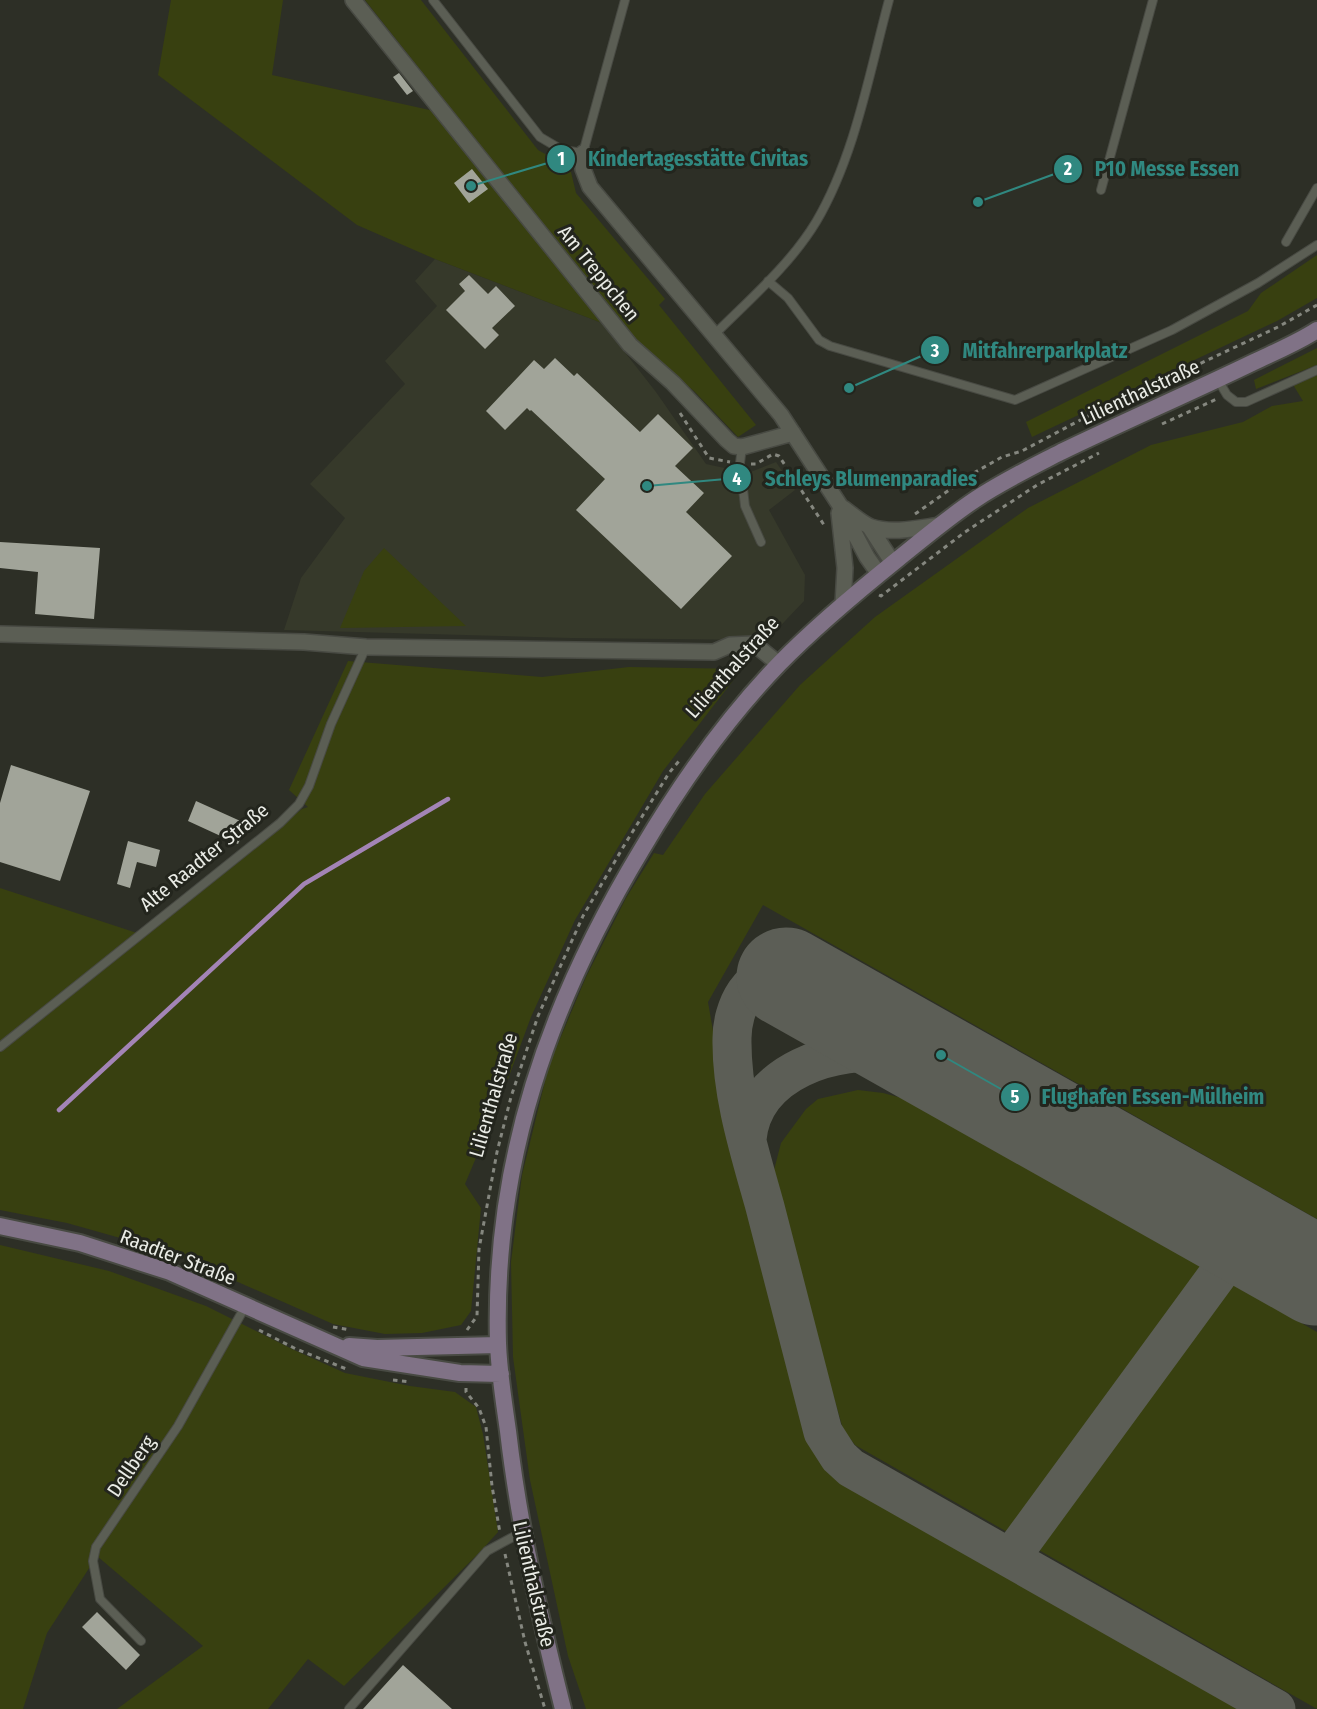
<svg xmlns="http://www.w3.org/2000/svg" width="1317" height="1709" font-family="'Fira Sans Condensed',sans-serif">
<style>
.built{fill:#36392a}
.green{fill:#384010}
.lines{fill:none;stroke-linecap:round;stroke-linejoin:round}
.stream{stroke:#a384b6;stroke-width:4.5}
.taxiway{stroke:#5c5e56;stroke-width:39}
.runway{stroke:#5c5e56;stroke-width:99}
.building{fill:#a1a499}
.service-casing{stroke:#484a43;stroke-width:10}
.minor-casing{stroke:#484a43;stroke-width:18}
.secondary-casing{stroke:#484a43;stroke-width:20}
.path{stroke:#85877f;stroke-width:3;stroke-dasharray:4.5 4.5;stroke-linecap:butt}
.service{stroke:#5b5e54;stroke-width:8}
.minor{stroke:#5b5e54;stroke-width:15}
.secondary{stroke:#807286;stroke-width:16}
.labels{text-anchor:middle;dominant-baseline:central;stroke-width:6;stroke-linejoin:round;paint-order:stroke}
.street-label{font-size:20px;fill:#eaece6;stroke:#23251d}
.leader{fill:none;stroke:#308880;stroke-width:2}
.callout-dot{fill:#308880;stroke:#23251d;stroke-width:2}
.mark-label{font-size:18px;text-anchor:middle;font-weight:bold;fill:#fff}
.callout-label{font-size:21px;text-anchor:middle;font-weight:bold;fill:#308880;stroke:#23251d;stroke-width:6;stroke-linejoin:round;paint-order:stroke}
</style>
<rect width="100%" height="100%" fill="#2d2f26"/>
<path class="built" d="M435 259 602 323 656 392 706 464 748 473 776 462 795 490 769 510 805 575 804 601 767 640 570 638 284 630 301 578 345 518 310 484 405 384 385 361 437 306 415 281Z"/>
<path class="green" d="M171 0H283L272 75 434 111 602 323 435 259 357 225 158 75Z
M365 0H421L538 150 570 168 576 193 665 299 659 305 756 425 738 437 694 391 638 345Z
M1317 255V298L1277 321 1032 437 1026 422 1248 311 1261 293Z
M1317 348V365L1256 389 1254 380Z
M1317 373V1219L763 905 708 1002 740 1187 809 1439 831 1473 1245 1709H586L568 1656 530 1480 513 1357 511 1262 522 1175 549 1065 586 977 626 898 654 853 663 855 705 794 800 685 875 617 1028 508 1151 445 1243 422 1272 406 1303 401 1292 383Z
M384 548 466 626 340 628 364 571Z
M348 661 542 677 629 667 742 669 663 771 575 920 531 1017 501 1098 465 1184 481 1208 471 1311 461 1325 422 1333 385 1334 333 1324 170 1252 67 1223 0 1210V1043L302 809 308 807 289 790Z
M0 888 137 933 0 1042Z
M858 1090 883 1093 909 1100 1317 1332V1709L855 1445 843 1429 777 1198 774 1170 781 1143 806 1109 818 1099Z
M0 1245 109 1271 206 1306 294 1350 345 1373 410 1386 455 1392 476 1407 483 1434 498 1532 480 1552 344 1686 308 1659 268 1709H117L203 1646 97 1556 47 1633 23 1709H0Z"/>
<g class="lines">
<path class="stream" d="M59 1110 304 884 448 799"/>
<path class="taxiway" d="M786 977C750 966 732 1009 732 1038 731 1095 750 1153 765 1207 784 1282 804 1357 823 1432L839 1457 851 1468 1276 1709
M747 1139C753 1071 836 1045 894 1054 924 1059 952 1074 980 1087
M1011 1557 1246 1236"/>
<path class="runway" d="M786 977 1317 1276"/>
</g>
<path class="building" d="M399 73 413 91 407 95 393 77Z
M472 169 488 189 469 203 454 183Z
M469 275 488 294 496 286 515 306 492 328 499 335 485 349 446 310 465 291 459 284Z
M555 358 574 376 577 373 640 432 658 414 693 448 675 466 704 493 686 512 732 556 681 609 576 510 605 479 531 410 530 411 527 408 505 430 486 411 534 360 544 369Z
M0 542 100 548 94 619 35 614 38 572 0 568Z
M11 765 90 791 60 881 0 862V803Z
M196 801 247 824 238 844 188 821Z
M128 841 160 850 156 867 137 862 130 888 117 884Z
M97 1612 140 1655 126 1670 82 1627Z
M403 1665 452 1709H363Z"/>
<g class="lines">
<g class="service-casing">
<path id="service" d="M433 0 540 137 562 150 583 153 625 0
M1101 190 1153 0
M1286 242 1317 188
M768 281 788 298 819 340 830 346 1015 400 1172 330 1258 283 1317 245
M714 335C749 300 790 265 816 222 855 156 869 74 889 0
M1218 380 1227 395 1236 402H1246L1317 370
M742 447 740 463 745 506 761 542
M0 1047 280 823 299 804 309 786 331 724 366 647
M141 1641 100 1599 93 1561 96 1547 178 1426 246 1305
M349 1709 487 1551 522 1532"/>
</g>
<g class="minor-casing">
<path id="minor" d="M353 0 630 345 673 383 727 440 734 446 742 447 793 433
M583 153V169L590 187 781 415 839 504 867 557 879 574
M843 508C852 514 861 523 871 527 893 534 918 528 941 525
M839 513 845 568 843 604
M869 526 893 563
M0 634 304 642 366 647 714 652 730 645 754 644 779 664"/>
</g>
<g class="secondary-casing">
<path id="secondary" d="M0 1226 80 1243 170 1272 363 1358 460 1373 501 1374
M349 1346 377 1348 498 1345
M563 1709C540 1617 519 1526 508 1431 504 1402 499 1373 498 1343 493 1161 549 1003 642 849 681 783 726 719 779 664 816 626 857 592 898 559 924 538 949 517 976 499 1003 481 1032 467 1061 452 1125 421 1190 393 1254 362 1275 352 1297 343 1317 330"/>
</g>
<path class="path" d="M680 413 709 458 730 462
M1162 424 1219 398
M751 464H756L773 454 779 456 826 528
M915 514 972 474 1002 457 1022 451 1086 417 1278 327 1317 305
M879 595 881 596 965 532 1037 485 1099 453
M333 1327 350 1330
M259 1330 296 1349 349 1370
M467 1330 477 1316 479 1249 497 1152 511 1097 538 1016 583 916 625 844 669 773 679 761
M393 1380 410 1382
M466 1388V1392L479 1408 486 1427 492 1486 500 1533
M505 1554 525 1642 545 1709"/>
<use href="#service" class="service"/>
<use href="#minor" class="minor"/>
<use href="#secondary" class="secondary"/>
</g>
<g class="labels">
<g class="street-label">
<text transform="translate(599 273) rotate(51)">Am Treppchen</text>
<text transform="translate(1140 392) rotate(-25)">Lilienthalstraße</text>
<text transform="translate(732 667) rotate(-48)">Lilienthalstraße</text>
<text transform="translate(204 857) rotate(-39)">Alte Raadter Straße</text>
<text transform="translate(493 1095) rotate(-74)">Lilienthalstraße</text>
<text transform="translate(178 1257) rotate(21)">Raadter Straße</text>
<text transform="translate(131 1466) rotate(-56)">Dellberg</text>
<text transform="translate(534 1584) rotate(77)">Lilienthalstraße</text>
</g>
</g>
<path class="leader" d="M471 186L561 159M978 202L1068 169M849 388L935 350M647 486L737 478M941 1055L1015 1097"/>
<g class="callout-dot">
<circle cx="471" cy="186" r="6"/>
<circle cx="978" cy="202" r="6"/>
<circle cx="849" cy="388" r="6"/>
<circle cx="647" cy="486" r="6"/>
<circle cx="941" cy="1055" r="6"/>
<circle cx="561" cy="159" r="15"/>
<circle cx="1068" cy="169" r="15"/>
<circle cx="935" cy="350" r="15"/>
<circle cx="737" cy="478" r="15"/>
<circle cx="1015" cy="1097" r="15"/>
</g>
<g class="mark-label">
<text x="561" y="165">1</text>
<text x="1068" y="175">2</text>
<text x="935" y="357">3</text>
<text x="737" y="485">4</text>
<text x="1015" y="1103">5</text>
</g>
<g class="callout-label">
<text x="698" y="166">Kindertagesstätte Civitas</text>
<text x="1167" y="176">P10 Messe Essen</text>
<text x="1045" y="358">Mitfahrerparkplatz</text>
<text x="871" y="486">Schleys Blumenparadies</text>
<text x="1153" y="1104">Flughafen Essen-Mülheim</text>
</g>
</svg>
